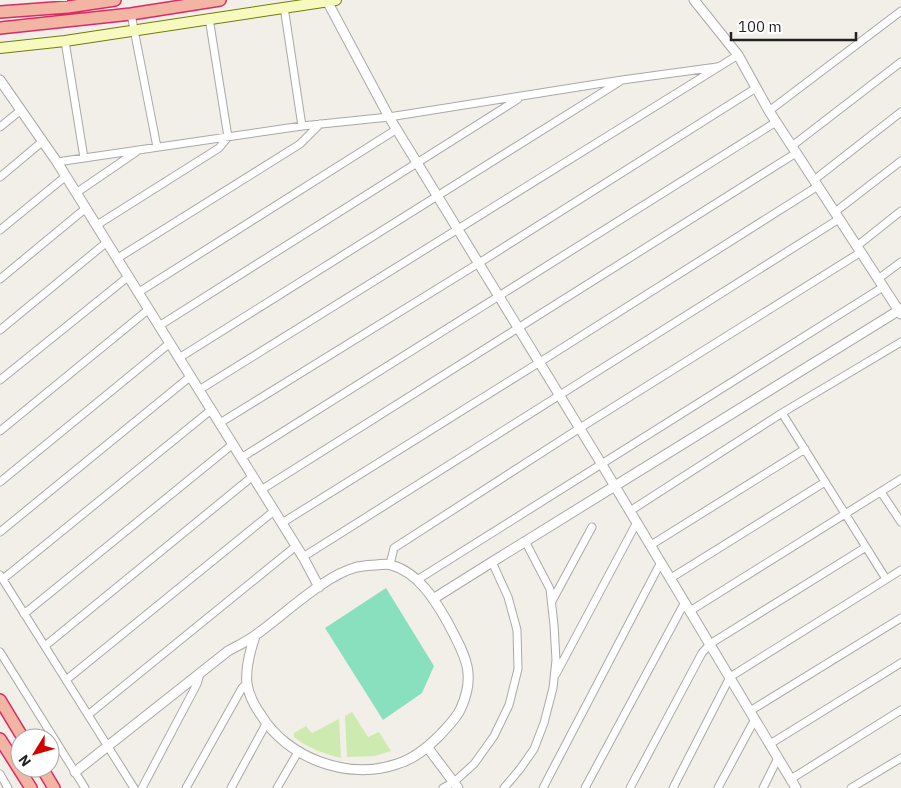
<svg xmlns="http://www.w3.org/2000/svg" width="901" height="788" font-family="'IBM Plex Sans',sans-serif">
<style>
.grass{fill:#cdebb0}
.pitch{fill:#88e0be}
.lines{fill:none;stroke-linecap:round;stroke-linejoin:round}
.minor-casing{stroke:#a9a9a9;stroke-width:9}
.tertiary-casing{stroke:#a9a9a9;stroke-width:11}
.secondary-casing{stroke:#707d05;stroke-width:12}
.trunk-casing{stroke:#dc2a67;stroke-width:14}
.minor{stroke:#fff;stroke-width:7}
.tertiary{stroke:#fff;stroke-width:9}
.secondary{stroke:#f7fabf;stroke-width:10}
.trunk{stroke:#f2b4a3;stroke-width:11}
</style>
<rect width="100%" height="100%" fill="#f2efe9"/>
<path class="grass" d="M352 712 368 737 379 732 391 751 375 756 347 757 345 716Z
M339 719 341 758C322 753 310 749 294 737V733L306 726 312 733Z"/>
<path class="pitch" d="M386 588 434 666 422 693 383 720 325 628Z"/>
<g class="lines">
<g class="minor-casing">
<path id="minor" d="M284 7 302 126
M131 14 157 147
M65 41 84 158
M769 111 901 11
M0 127 21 110
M792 146 901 62
M57 162 302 126 389 117 622 80 717 67
M0 177 43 141
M814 180 901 112
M76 193 136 152
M835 212 901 161
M97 225 219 148 228 137 209 18
M0 230 66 176
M857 246 901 211
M118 258 300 144 320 124
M0 279 86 208
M878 279 901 262
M139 292 397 129
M159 326 518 99
M0 330 107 242
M179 358 619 82
M0 380 129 276
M199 390 738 55
M782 413 886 579
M220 423 479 263 756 88
M0 431 149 309
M241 458 776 122
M0 482 170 343
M261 490 796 153
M881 492 901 522
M630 511 782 413 901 342
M282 523 540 362 818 186
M0 532 191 376
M651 545 805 449
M303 557 839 219
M390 564 394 548 580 428 861 252
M0 575 134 788
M671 578 825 482
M3 579 211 410
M417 580 883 287
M552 601 592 527
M690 611 901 479
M24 614 233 444
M45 646 253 476
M0 652 85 788
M556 674 637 522
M66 680 274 511
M750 711 901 618
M88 715 296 546
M770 744 901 663
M0 774 8 788
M791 779 901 710
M142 788 197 684 200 674
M186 788 242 688 247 683
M231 788 266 724
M277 788 298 752
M443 788 454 782 474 764 494 736 509 705 518 669 517 630 508 597 492 562
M504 788 520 769 534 749 544 723 553 688 556 660 554 625 550 589 525 541
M543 788 661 562
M585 788 685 602
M630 788 702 653 710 644 866 547
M673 788 730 677 901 570
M718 788 755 719
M763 788 778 758
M851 788 901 758"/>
</g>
<g class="tertiary-casing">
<path id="tertiary" d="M694 0 738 55 769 111 901 314
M327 1 389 117 601 463 796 788
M0 80 57 162 303 557 319 587
M433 599 492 562 901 309
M428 748 458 788
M75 772 228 651C237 646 248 641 257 634 285 614 325 575 357 567 363 566 370 565 376 565 381 565 387 563 391 565 418 572 435 600 448 623 464 654 477 673 461 708 457 718 447 727 440 735 427 748 414 759 397 764 348 781 287 758 261 715 254 705 249 696 247 684 245 668 250 651 255 636"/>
</g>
<g class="secondary-casing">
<path id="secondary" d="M0 48 65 41 336 0"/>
</g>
<g class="trunk-casing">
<path id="trunk" d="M0 12 68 7 115 0
M0 28 131 14 220 0
M0 700 23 738
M0 739 31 788
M42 768 54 788"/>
</g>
<use href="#minor" class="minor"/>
<use href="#tertiary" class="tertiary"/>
<use href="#secondary" class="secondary"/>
<use href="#trunk" class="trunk"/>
</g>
<g transform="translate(35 753) rotate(233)"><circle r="24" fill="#ffffff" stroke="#a7a7a7"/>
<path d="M0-4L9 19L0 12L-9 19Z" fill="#d40000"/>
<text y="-8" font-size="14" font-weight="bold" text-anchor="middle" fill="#222222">N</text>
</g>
<path d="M731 32v8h125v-8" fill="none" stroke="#222222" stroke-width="2.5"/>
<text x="738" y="32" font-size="15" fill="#222222" stroke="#ffffff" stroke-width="4" paint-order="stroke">100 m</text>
</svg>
